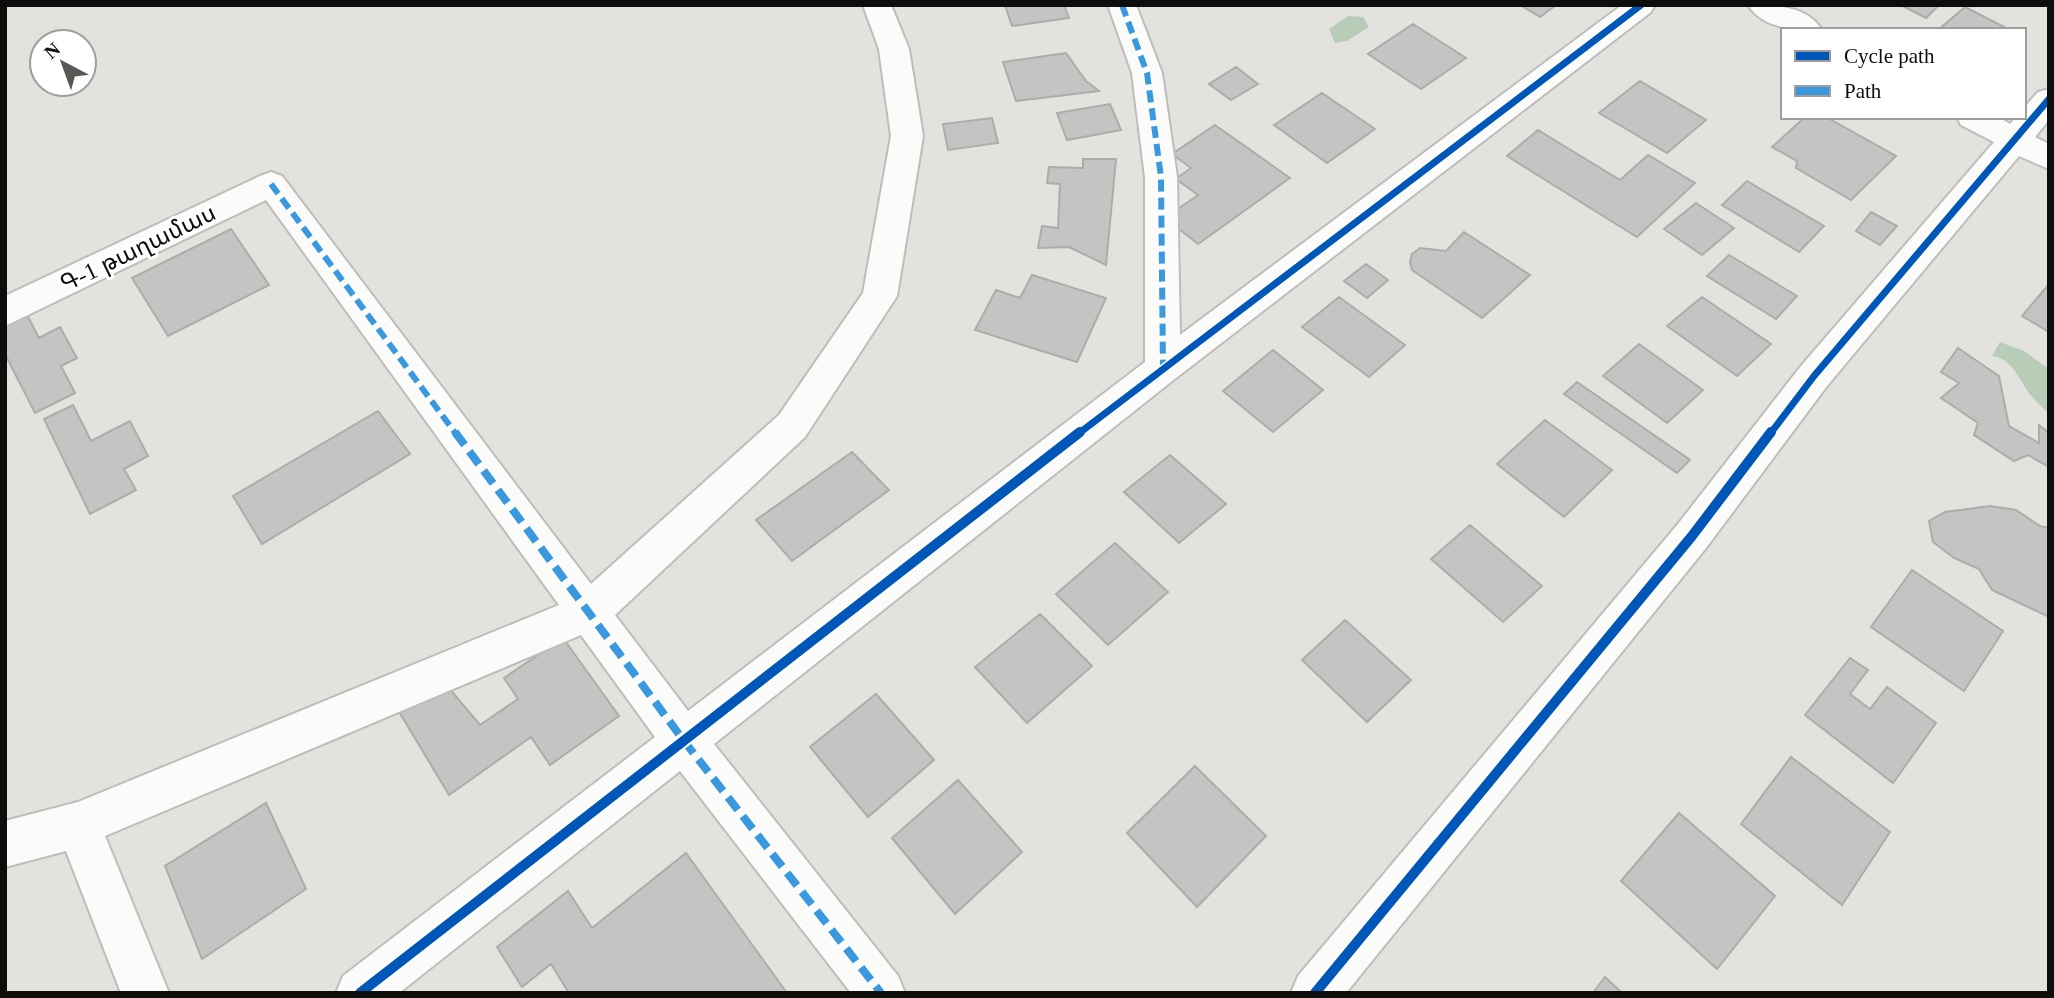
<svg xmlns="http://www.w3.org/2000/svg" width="2054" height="998" font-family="'Times New Roman','Noto Sans Armenian',serif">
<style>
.water{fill:#b8cdb8}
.building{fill:#c5c4c2;stroke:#adacaa;stroke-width:2}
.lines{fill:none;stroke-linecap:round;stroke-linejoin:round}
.minor-casing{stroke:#bebdbb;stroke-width:4}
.minor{fill:#fbfbfa;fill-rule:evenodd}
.quiet-far1{stroke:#3a99de;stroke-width:6;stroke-dasharray:12 6;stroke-linecap:butt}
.quiet{stroke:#3a99de;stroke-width:8;stroke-dasharray:16 8;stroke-linecap:butt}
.cycleway-far1-casing{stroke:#fff;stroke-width:10}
.cycleway-casing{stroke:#fff;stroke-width:14}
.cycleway-far1{stroke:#0057b8;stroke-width:7}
.cycleway{stroke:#0057b8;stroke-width:10}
.labels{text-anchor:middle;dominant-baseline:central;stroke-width:6;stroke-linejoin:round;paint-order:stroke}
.street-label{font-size:24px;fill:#0d0d0b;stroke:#fff}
</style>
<rect width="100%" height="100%" fill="#e3e2df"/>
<path class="water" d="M1348 16 1363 17 1369 27 1347 41 1335 43 1329 29Z
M2000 342 2024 351 2049 369V413C2042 407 2034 400 2028 392 2019 378 2011 358 1992 356Z"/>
<path class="building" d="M1005 5H1064L1069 18 1012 26Z
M1520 5H1556L1540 17Z
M1901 5H1939L1926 18Z
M1965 7 2010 30H1938Z
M1413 24 1466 58 1421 89 1368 54Z
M1066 53 1086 81 1099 91 1016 101 1003 62Z
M1236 67 1258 84 1231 100 1209 84Z
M1640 81 1706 120 1667 153 1599 113Z
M1322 93 1375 129 1327 163 1274 125Z
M1110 104 1121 130 1067 140 1057 113Z
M1805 117H1826L1896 156 1851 200 1796 168 1797 161 1772 147Z
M992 118 998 143 948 150 943 124Z
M1215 125 1290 178 1198 244 1165 218 1198 195 1176 179 1191 168 1172 154Z
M1538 130 1620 180 1648 155 1695 183 1637 237 1507 156Z
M1083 159H1116L1106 265 1069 247 1038 248 1042 226 1058 228 1060 184 1047 183 1049 167 1083 168Z
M1747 181 1824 226 1799 252 1722 205Z
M1696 203 1734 228 1702 255 1664 229Z
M1871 212 1897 226 1880 245 1856 231Z
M231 229 269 285 168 336 132 278Z
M1464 232 1530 275 1482 318 1412 270 1410 262 1412 254 1420 248 1446 251Z
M1729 255 1797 296 1776 319 1707 276Z
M1366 264 1388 280 1367 298 1344 281Z
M1032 275 1106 298 1077 362 975 330 996 290 1020 298Z
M2049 284V332L2022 316Z
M1339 297 1405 345 1369 377 1302 327Z
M1702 297 1771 344 1737 376 1667 326Z
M26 313 39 338 60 327 77 358 61 366 75 393 35 413 5 354V324Z
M1639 344 1703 390 1667 423 1603 376Z
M1958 348 1999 376 2009 426 2039 443V425L2049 433V467L2028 455 2014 461 1974 435 1978 423 1941 398 1959 383 1941 372Z
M1273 350 1323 390 1273 432 1223 391Z
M1577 382 1690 460 1677 473 1564 394Z
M73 405 91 441 130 421 148 456 124 469 136 490 90 514 44 419Z
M378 411 410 454 262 544 233 496Z
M1545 420 1612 470 1564 517 1497 464Z
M852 452 889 490 792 561 756 520Z
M1170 455 1226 504 1179 543 1124 492Z
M1990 506 2016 510 2040 526 2049 528V617L1992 590 1979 569 1954 558 1933 542 1929 521 1945 512Z
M1470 525 1542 586 1503 622 1431 559Z
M1115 543 1168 592 1108 645 1056 594Z
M1912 570 2003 631 1964 691 1871 627Z
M1040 614 1092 666 1027 723 975 667Z
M1345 620 1411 680 1367 722 1302 660Z
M563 638 619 716 550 765 531 737 449 795 395 705 448 687 480 725 518 699 504 678Z
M1850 658 1868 670 1850 694 1870 709 1887 687 1936 723 1893 783 1805 715Z
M876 694 934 760 868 817 810 747Z
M1791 757 1890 832 1842 905 1741 824Z
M1195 766 1266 836 1197 907 1127 833Z
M958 780 1022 852 955 914 892 838Z
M266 803 306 889 202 959 165 866Z
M1679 813 1775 896 1717 969 1621 881Z
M686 853 787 993H569L551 964 522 987 497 947 568 891 592 928Z
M1605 977 1622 993H1593Z"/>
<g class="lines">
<g class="minor-casing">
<path id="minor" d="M863 5H891L909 49 923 136 897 296 805 437 615 615 688 711 1145 362V177L1132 73 1108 5H1136L1162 73 1177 177 1180 335 1622 5H1655L1651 12 1176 378 714 744 898 976 905 993H851L680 771 399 993H336L343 976 655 737 581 635 105 836 169 993H121L66 851 5 867V821L78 802 559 605 266 200 5 326V296L260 176 271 172 282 176 591 584 779 415 863 293 891 136 879 49Z
M1748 5C1773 5 1807 5 1822 30 1797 30 1764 30 1748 5Z
M2049 89V120L2035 137 2049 144V169L2019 156 1827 386 1706 548 1346 993H1291L1298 976 1678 524 1801 366 1994 142 1961 125 1957 117H1998L2010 124 2016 117H2024V108L2038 92Z"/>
</g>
<use href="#minor" class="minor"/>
<path class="quiet-far1" d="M1122 5 1147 73 1161 177 1163 368
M271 184 456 434"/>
<path class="quiet" d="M455 432 684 741 881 993"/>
<g class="cycleway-far1-casing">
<path id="cycleway-far1" d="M1078 434 1641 5
M1770 434 1814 376 2049 99"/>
</g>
<g class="cycleway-casing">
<path id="cycleway" d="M360 993 1080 432
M1315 993 1692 536 1771 432"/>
</g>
<use href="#cycleway-far1" class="cycleway-far1"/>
<use href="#cycleway" class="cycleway"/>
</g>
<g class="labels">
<g class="street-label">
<text transform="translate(138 248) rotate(-26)">Գ-1 թաղամաս</text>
</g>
</g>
<rect width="2054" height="998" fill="none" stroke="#0d0d0b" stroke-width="14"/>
<rect x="1781" y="28" width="245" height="91" fill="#ffffff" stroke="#9e9e9d" stroke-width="2"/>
<rect x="1795" y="51" width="35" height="10" fill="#0057b8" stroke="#9e9e9d" stroke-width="2"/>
<text x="1844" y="63" font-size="21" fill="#0d0d0b">Cycle path</text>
<rect x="1795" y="86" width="35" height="10" fill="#3a99de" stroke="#9e9e9d" stroke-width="2"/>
<text x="1844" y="98" font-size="21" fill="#0d0d0b">Path</text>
<g transform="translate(63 63) rotate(319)"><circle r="33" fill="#ffffff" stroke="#9e9e9d" stroke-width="2"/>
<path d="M0-5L12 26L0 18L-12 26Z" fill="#585855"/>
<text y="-10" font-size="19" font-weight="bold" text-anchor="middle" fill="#0d0d0b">N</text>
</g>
</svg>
